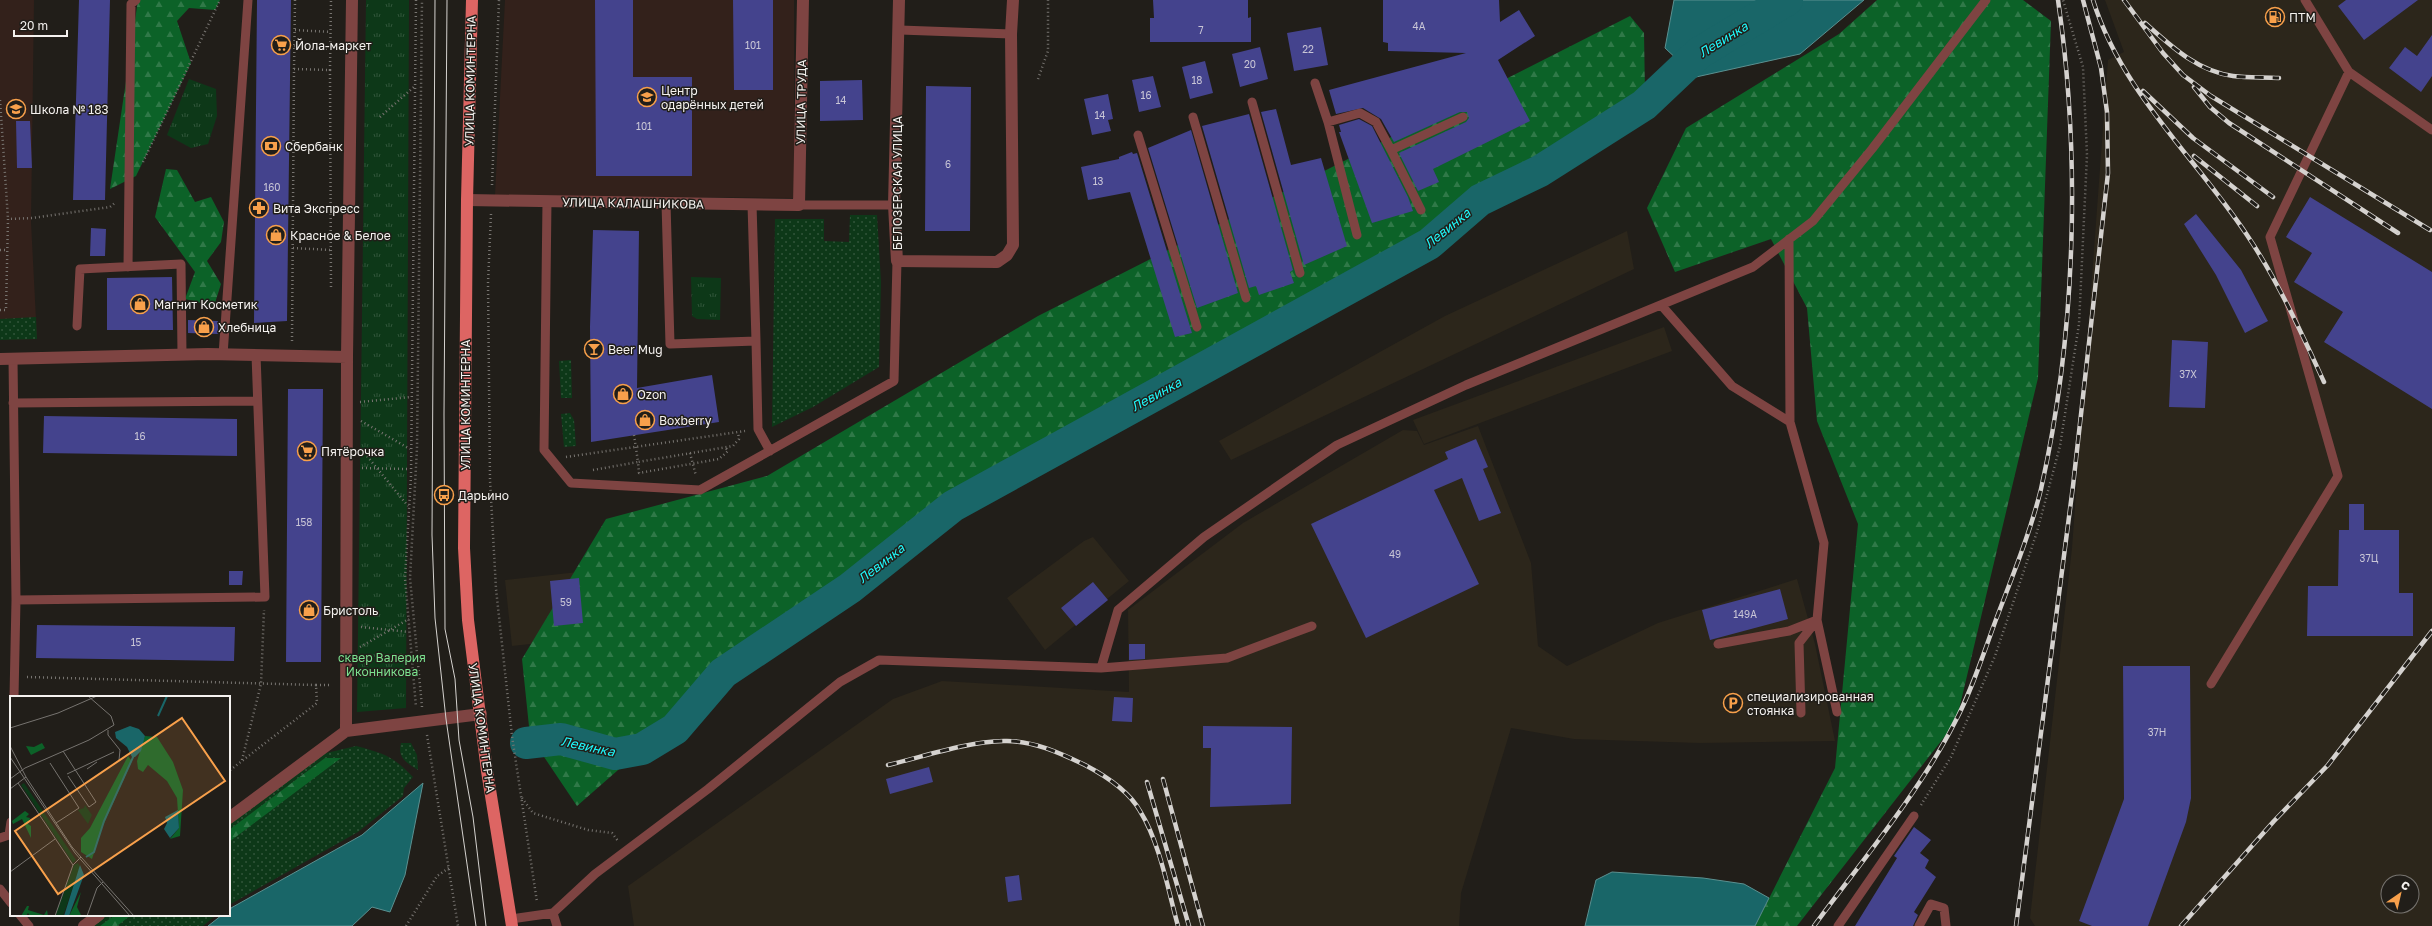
<svg xmlns="http://www.w3.org/2000/svg" width="2432" height="926" font-family="'Golos Text',sans-serif">
<style>
.built{fill:#2c261b;fill-rule:evenodd}
.education{fill:#33211b}
.grass{fill:url(#grass-dots)}
.forest{fill:url(#forest-firs)}
.park{fill:url(#park-tufts)}
.water{fill:#196668;stroke:#5b9090}
.lines{fill:none;stroke-linecap:round;stroke-linejoin:round}
.river{stroke:#196668;stroke-width:32}
.building{fill:#44438d}
.path{stroke:#787571;stroke-width:2.5;stroke-dasharray:1 3;stroke-linecap:butt}
.lane{stroke:#7e4442;stroke-width:9}
.street{stroke:#7e4442;stroke-width:12}
.primary{stroke:#dd6563;stroke-width:12}
.tram{stroke:#d5d2cf;stroke-width:1}
.rail-casing{stroke:#d5d2cf;stroke-width:4.5}
.rail{stroke:#211e19;stroke-width:3;stroke-dasharray:9;stroke-linecap:butt}
.labels{text-anchor:middle;dominant-baseline:central;stroke-width:3;stroke-linejoin:round;paint-order:stroke}
.number-label{font-size:10px;fill:#c9c6d6}
.poi-label{font-size:12px;fill:#f5f2ef;stroke:#211e19;text-anchor:start}
.street-label{font-size:12px;fill:#f5f2ef;stroke:#211e19}
.park-label{font-size:12px;fill:#7ce18f;stroke:#211e19}
.water-label{font-size:13px;font-style:italic;fill:#1ef9fc;stroke:#211e19}
.inset-river{fill:none;stroke:#196668;stroke-width:2}
.inset-road{fill:none;stroke:#76736f;stroke-width:1}
.view{fill:#f8a04b;fill-opacity:0.15;stroke:#f8a04b;stroke-width:2}
.inset-edge{fill:none;stroke:#f5f2ef;stroke-width:2}
</style>
<defs>
<pattern id="grass-dots" width="8" height="8" patternUnits="userSpaceOnUse"><rect width="8" height="8" fill="#0d3818"/><path d="M2 2h.1M6 6h.1" fill="none" stroke="#31553a" stroke-width="1.8" stroke-linecap="round"/></pattern>
<pattern id="forest-firs" width="22" height="20" patternUnits="userSpaceOnUse"><rect width="22" height="20" fill="#0c6228"/><path d="M5 1l3.5 6h-7zM16 11l3.5 6h-7z" fill="#307948"/></pattern>
<pattern id="park-tufts" width="24" height="20" patternUnits="userSpaceOnUse"><rect width="24" height="20" fill="#0d3818"/><path d="M3 7l-1-3M5 7V3M7 7l1-3M15 17l-1-3M17 17v-4M19 17l1-3" fill="none" stroke="#31553a"/></pattern>
</defs>
<rect width="100%" height="100%" fill="#211e19"/>
<path class="built" d="M2105 0H2432V926H2035L2030 918 2072 548 2108 60 2124 52ZM2388 882H2412V906H2388Z
M1627 231 1634 269 1231 460 1219 441 1445 316Z
M1664 327 1672 351 1424 444 1413 420Z
M1478 426 1531 563 1538 646 1567 666 1658 623 1797 579 1815 644 1835 741 1700 743 1574 739 1511 728 1461 893 1459 926H634L628 886 893 699 942 681 1129 692 1128 610 1243 523 1403 430 1417 431 1424 445Z
M1093 537 1129 581 1045 650 1007 598 1084 541Z
M578 572 585 638 512 646 505 580Z"/>
<path class="education" d="M0 0H34L31 222 37 339 0 340Z
M505 0H794V198L495 195Z"/>
<path class="grass" d="M850 215H877L881 282 879 367 813 407 772 427 775 219H824V241L849 242Z
M36 317 37 339 0 340V319Z
M571 360 572 398H561L559 361Z
M570 413 574 420 576 446 564 447 561 414Z
M401 743H411L417 755 418 770C407 763 397 758 401 743Z
M356 746C383 753 393 756 413 777L404 788 403 796 358 832 229 905V824L322 754Z
M107 915H216L203 926H92Z"/>
<path class="forest" d="M138 0H220L215 10 189 8 177 21 191 63 136 176 110 189Z
M1877 0H2023L2051 21 2038 378 1956 722 1797 926H1755L1835 768 1858 524 1817 421 1807 308 1771 239 1675 272 1647 208 1686 128 1839 34Z
M1630 16 1644 33 1645 93 881 564 642 749 577 806 530 736 522 659 606 519 767 476 1038 316Z
M166 169 177 170 195 202 211 197 224 222 221 242 207 261 221 284 214 306 185 299 195 272 155 217Z
M325 758H341L229 842V830Z
M115 915H131L117 926H100Z"/>
<path class="park" d="M366 0H409L406 708 357 712Z
M189 79 216 89 217 116 208 144 191 148 167 135Z
M691 277 721 278 720 320 697 319 692 316Z"/>
<path class="water" d="M1674 0H1864L1800 54 1696 77 1665 48Z
M423 783 405 875 390 912 372 907 352 926H208L222 915H229L231 908 362 835Z
M1612 872 1703 878 1744 884 1769 898 1755 926H1585L1596 880Z"/>
<g class="lines">
<path class="river" d="M526 743 561 739 615 754 642 749 675 729 723 673 850 588 953 506 1429 244 1480 200 1540 171 1644 105 1699 53 1787 0"/>
</g>
<path class="building" d="M79 0H110L105 200H73Z
M257 0H291L287 321 254 323Z
M595 0H633V77H692V176H596Z
M733 0H773V90H734Z
M1153 0H1248V18L1251 17V42H1150V18H1154Z
M1383 0H1499L1500 22 1519 10 1535 36 1498 60 1530 121 1433 169 1439 182 1418 191 1399 153 1466 122 1469 118 1467 112H1460L1394 142 1381 119 1363 108 1336 114 1329 90 1466 53 1388 51V43L1383 42Z
M2346 0H2418L2364 40 2338 6Z
M1321 27 1328 65 1294 71 1287 33Z
M2432 35V76L2421 92 2389 68 2405 47 2417 56Z
M1260 47 1268 79 1240 87 1232 54Z
M1205 61 1213 93 1190 99 1182 67Z
M1153 76 1161 107 1139 112 1132 80Z
M862 80 863 120 820 121V81Z
M926 86 971 87 970 231H925Z
M1108 94 1113 119 1108 120 1111 131 1092 135 1084 99Z
M1276 109 1291 165 1321 158 1347 246 1304 265 1261 112Z
M1249 114 1293 270 1290 272 1294 283 1259 295 1256 286 1249 288 1202 126Z
M1359 119 1372 126 1408 197 1413 211 1372 223 1339 132H1341L1339 125Z
M16 121H30L32 168H17Z
M1191 130 1238 293 1197 308 1148 148Z
M1132 152 1133 154 1137 153 1192 333 1175 337 1130 192 1088 200 1081 167 1119 159V157Z
M2310 197 2432 272V409L2324 342 2343 312 2294 282 2312 253 2286 237Z
M2196 214 2241 270 2268 321 2245 333 2216 275 2184 224Z
M91 228 106 229 105 256H90Z
M593 230 639 231 637 388 712 375 719 422 591 442 590 327Z
M172 277 173 330H107V278Z
M188 320 218 321V334L188 333Z
M2172 340 2208 342 2205 408 2169 407Z
M288 389H323L321 662H286Z
M44 416 237 419V456L43 453Z
M1476 439 1488 467 1483 469 1501 513 1479 521 1462 478 1434 490 1479 584 1366 638 1311 524 1448 459 1445 452Z
M2349 504H2364V530H2399V593H2413V636H2307L2308 586H2338L2339 530H2349Z
M229 571H243L242 585H229Z
M579 578 583 623 554 626 550 581Z
M1093 582 1108 600 1076 626 1061 608Z
M1780 589 1788 619 1710 640 1702 610Z
M37 625 235 627 234 661 36 658Z
M1129 644H1145V659L1129 660Z
M2123 666H2190L2191 798 2186 822 2148 926H2092L2079 921 2124 799Z
M1114 697 1133 698 1132 722 1112 721Z
M1203 726 1292 727 1291 804 1210 807 1211 748H1203Z
M929 767 933 782 890 794 886 779Z
M1914 827 1931 840 1920 853 1929 860 1925 868 1936 877 1914 912 1918 915 1913 926H1855L1897 858 1894 856Z
M1019 875 1022 900 1008 902 1005 877Z"/>
<g class="lines">
<path class="path" d="M416 0 411 476 405 578 416 707
M295 30 331 32
M294 46 330 49
M294 69 295 0
M330 70 331 287
M1038 79 1048 51V0
M0 100 8 219
M380 117 415 86
M143 162 220 0
M492 185 499 0
M491 214 488 283 490 480 496 589 512 736 537 902
M293 248 331 250
M0 250H7
M0 310H6L8 219 32 218 110 207 116 202
M292 341 294 69 330 70 331 0
M360 402 411 397
M361 421 410 449
M634 435 638 462 733 446 739 439 738 432
M362 450 408 506
M690 453 696 476
M566 457 745 431
M362 468 407 469
M593 470 638 462 639 473 719 459 728 451 725 447
M361 627 409 632
M360 647 409 619
M27 677 316 685 317 703 229 771
M316 685H332
M422 707 410 578 417 448 422 0
M427 735 458 926
M242 760 261 684 264 610
M522 798 533 813 588 830 612 833 618 841
M1921 805 1951 757 1995 656 2037 532 2060 446 2079 324 2087 155 2083 67 2063 0
M406 926 437 876 449 868"/>
<path class="lane" d="M2305 0 2349 72 2432 130
M900 30 1011 34
M1315 83 1328 122 1357 235
M1252 102 1300 273
M1193 117 1246 298
M1328 122 1360 113 1376 122 1391 150 1463 117
M1138 135 1197 327
M1391 150 1421 210
M547 201 544 450 571 483 700 490 894 381 897 261
M666 203 670 344 756 341 752 204
M799 205H894
M1789 239 1790 422
M128 267 131 4 136 0
M1662 306 1732 386 1790 422 1824 543 1817 620 1789 631 1718 644
M77 326 80 269 181 264 182 355
M756 341 758 429 770 451
M223 355 248 0
M13 359 16 600
M13 403 257 401
M1101 668 1118 610 1204 537 1337 445 1466 385 1753 267 1813 221 1872 149 1986 0
M2211 684 2338 476 2270 237 2349 72
M14 697 16 600 265 597 256 355
M1801 713 1799 643 1817 620 1837 712
M0 838 9 835 11 822
M0 889 11 903
M553 913 557 926
M20 915 29 926
M511 919 553 913 595 874 708 789 840 682 879 660 1101 668 1227 658 1312 626
M1838 926 1914 816
M1919 926 1931 904 1944 908 1946 926"/>
<path class="street" d="M899 0 894 205 897 261 997 262 1007 255 1013 245 1011 34 1013 0
M467 200 799 205 803 0
M0 359 208 354 347 357
M346 731 347 357 352 0
M229 818 346 731 481 714
M84 926 99 915"/>
<path class="primary" d="M472 0 467 200 464 548 468 620 487 771 512 926"/>
<path class="tram" d="M435 0 432 535 435 618 446 719 476 926
M447 0 444 414 445 629 455 679 459 740 473 817 486 926"/>
<g class="rail-casing">
<path id="rail" d="M2093 0C2121 91 2195 157 2247 235 2278 281 2301 332 2324 382
M2124 0 2163 53 2183 75 2211 96 2430 230
M2145 23C2171 46 2197 71 2233 76 2248 78 2264 77 2279 78
M2194 87 2210 107 2229 123 2398 233
M2143 91 2193 138 2273 197
M2194 156 2257 206
M888 765C926 756 965 742 1004 741 1032 740 1060 753 1085 765 1104 775 1129 791 1140 811 1160 843 1168 890 1178 926
M1163 779 1203 926
M1147 782 1189 926
M1814 926C1861 862 1919 793 1955 722 1971 692 1982 658 1994 625 2010 582 2030 534 2041 489 2076 333 2081 158 2058 0
M2016 926 2073 486 2108 173 2107 112 2101 68 2083 0
M2181 926 2274 821 2328 765 2432 631"/>
</g>
<use href="#rail" class="rail"/>
</g>
<defs>
<g id="fuel-ring" transform="scale(1)"><circle r="9.5" fill="#211e19" stroke="#f8a04b" stroke-width="1.5"/><path d="M-5.5-6h7V0h2V4h1.3V-2.5L3-4.5l.8-.8L6-3V5H2.5V1h-1V6h-7ZM-4.2-4.7v3.2H.2V-4.7Z" fill="#f8a04b"/></g>
<g id="supermarket-ring" transform="scale(1)"><circle r="9.5" fill="#211e19" stroke="#f8a04b" stroke-width="1.5"/><path d="M-6-5.5h2.5l.6 2H6L4.5 2H-2.5L-4.4-4H-6ZM-1.5 3.2a1.3 1.3 0 1 0 .1 0ZM3 3.2a1.3 1.3 0 1 0 .1 0Z" fill="#f8a04b"/></g>
<g id="school-ring" transform="scale(1)"><circle r="9.5" fill="#211e19" stroke="#f8a04b" stroke-width="1.5"/><path d="M0-5L7-2L0 1L-7-2ZM-4 1L0 2.5L4 1V4Q0 6-4 4Z" fill="#f8a04b"/></g>
<g id="bank-ring" transform="scale(1)"><circle r="9.5" fill="#211e19" stroke="#f8a04b" stroke-width="1.5"/><path d="M-6-4H6V4H-6ZM0-2.3a2.3 2.3 0 1 0 0 4.6a2.3 2.3 0 1 0 0-4.6Z" fill="#f8a04b"/></g>
<g id="pharmacy-ring" transform="scale(1)"><circle r="9.5" fill="#211e19" stroke="#f8a04b" stroke-width="1.5"/><path d="M-2-6h4v4h4v4h-4v4h-4v-4h-4v-4h4Z" fill="#f8a04b"/></g>
<g id="shop-ring" transform="scale(1)"><circle r="9.5" fill="#211e19" stroke="#f8a04b" stroke-width="1.5"/><path d="M-5-2.5h2.3a2.7 3.5 0 0 1 5.4 0H5L5.5 6h-11ZM-1.5-2.5h3a1.5 2.3 0 0 0-3 0Z" fill="#f8a04b"/></g>
<g id="bar-ring" transform="scale(1)"><circle r="9.5" fill="#211e19" stroke="#f8a04b" stroke-width="1.5"/><path d="M-6-5H6L.8 .8V4.5H3.5V6h-7V4.5H-.8V.8Z" fill="#f8a04b"/></g>
<g id="bus-ring" transform="scale(1)"><circle r="9.5" fill="#211e19" stroke="#f8a04b" stroke-width="1.5"/><path d="M-5-6H5V4H4V6H2V4H-2V6H-4V4H-5ZM-3.5-4V0h7V-4ZM-3.5 1.2v1.5H-2V1.2ZM2 1.2v1.5H3.5V1.2Z" fill="#f8a04b"/></g>
<g id="parking-ring" transform="scale(1)"><circle r="9.5" fill="#211e19" stroke="#f8a04b" stroke-width="1.5"/><path d="M-3.5-5.5H1a3.5 3.5 0 0 1 0 7H-1V5.5H-3.5ZM-1-3.4V-.6H.8a1.4 1.4 0 0 0 0-2.8Z" fill="#f8a04b"/></g>
</defs>
<g fill-rule="evenodd">
<use href="#fuel-ring" x="2275" y="17"/>
<use href="#supermarket-ring" x="281" y="45"/>
<use href="#school-ring" x="647" y="97"/>
<use href="#school-ring" x="16" y="109"/>
<use href="#bank-ring" x="271" y="146"/>
<use href="#pharmacy-ring" x="259" y="208"/>
<use href="#shop-ring" x="276" y="235"/>
<use href="#shop-ring" x="140" y="304"/>
<use href="#shop-ring" x="204" y="327"/>
<use href="#bar-ring" x="594" y="349"/>
<use href="#shop-ring" x="623" y="394"/>
<use href="#shop-ring" x="645" y="420"/>
<use href="#supermarket-ring" x="307" y="451"/>
<use href="#bus-ring" x="444" y="495"/>
<use href="#shop-ring" x="309" y="610"/>
<use href="#parking-ring" x="1733" y="703"/>
</g>
<g class="labels">
<g class="number-label">
<text x="1419" y="26">4А</text>
<text x="1201" y="30">7</text>
<text x="753" y="45">101</text>
<text x="1308" y="49">22</text>
<text x="1250" y="64">20</text>
<text x="1197" y="80">18</text>
<text x="1146" y="95">16</text>
<text x="841" y="100">14</text>
<text x="1100" y="115">14</text>
<text x="644" y="126">101</text>
<text x="948" y="164">6</text>
<text x="1098" y="181">13</text>
<text x="272" y="187">160</text>
<text x="2188" y="374">37Х</text>
<text x="140" y="436">16</text>
<text x="304" y="522">158</text>
<text x="1395" y="554">49</text>
<text x="2369" y="558">37Ц</text>
<text x="566" y="602">59</text>
<text x="1745" y="614">149А</text>
<text x="136" y="642">15</text>
<text x="2157" y="732">37Н</text>
</g>
<g class="poi-label">
<text x="2289" y="17">ПТМ</text>
<text x="295" y="45">Йола-маркет</text>
<text x="661" y="90">Центр<tspan x="661" dy="14">одарённых детей</tspan></text>
<text x="30" y="109">Школа № 183</text>
<text x="285" y="146">Сбербанк</text>
<text x="273" y="208">Вита Экспресс</text>
<text x="290" y="235">Красное &amp; Белое</text>
<text x="154" y="304">Магнит Косметик</text>
<text x="218" y="327">Хлебница</text>
<text x="608" y="349">Beer Mug</text>
<text x="637" y="394">Ozon</text>
<text x="659" y="420">Boxberry</text>
<text x="321" y="451">Пятёрочка</text>
<text x="458" y="495">Дарьино</text>
<text x="323" y="610">Бристоль</text>
<text x="1747" y="696">специализированная<tspan x="1747" dy="14">стоянка</tspan></text>
</g>
<g class="street-label">
<text transform="translate(470 81) rotate(-89)">УЛИЦА КОМИНТЕРНА</text>
<text transform="translate(801 102) rotate(-89)">УЛИЦА ТРУДА</text>
<text transform="translate(897 183) rotate(-90)">БЕЛОЗЕРСКАЯ УЛИЦА</text>
<text transform="translate(633 203) rotate(1)">УЛИЦА КАЛАШНИКОВА</text>
<text transform="translate(465 405) rotate(-90)">УЛИЦА КОМИНТЕРНА</text>
<text transform="translate(482 728) rotate(82)">УЛИЦА КОМИНТЕРНА</text>
</g>
<g class="park-label">
<text x="382" y="657">сквер Валерия<tspan x="382" dy="14">Иконникова</tspan></text>
</g>
<g class="water-label">
<text transform="translate(1723 39) rotate(-32)">Левинка</text>
<text transform="translate(1447 228) rotate(-39)">Левинка</text>
<text transform="translate(1156 394) rotate(-29)">Левинка</text>
<text transform="translate(881 563) rotate(-38)">Левинка</text>
<text transform="translate(588 746) rotate(12)">Левинка</text>
</g>
</g>
<g transform="translate(10 696)">
<rect width="220" height="220" fill="#211e19"/>
<path d="M75 109 82 119 78 128 68 114 74 112ZM68 167 70 171 53 220H45L64 169Z" fill="#0d3818"/>
<path d="M135 40 147 41 163 66 173 94 170 140 160 143 169 132 167 102 157 85 138 69 133 76 128 73 127 65ZM32 47 35 52 21 59 16 50 24 51ZM118 60 122 65 92 132 82 163 71 156V142L80 132ZM15 115 19 118 16 121 20 122 18 128 21 130V142L12 123 3 128 2 125ZM71 196 67 211 71 219 59 220ZM17 210H19L18 214 34 219 37 214 38 220H20L18 217 16 220H8H11Z" fill="#0c6228"/>
<path d="M14 87 66 164 63 167 11 89Z" fill="#0d3818"/>
<path d="M120 30 129 33 135 40 131 55 125 61H122L117 51 106 42 105 36ZM168 114 169 132 160 142 154 133 157 127 155 121ZM70 169 74 179 59 220H54Z" fill="#196668"/>
<path class="inset-river" d="M148 20 157 0M76 161 84 156 94 125 124 59"/>
<path class="inset-road" d="M0 32 48 17 87 0M98 34V39L110 54 109 64M0 50 16 81 62 151 124 220M53 55 86 106 79 111 58 80M0 61 65 157 120 220M40 67 69 112 46 127M77 73 87 66M57 78 104 56M0 83 15 72 79 44 104 29 101 20 78 0M8 87 63 169M0 93 16 81M0 176 45 143M45 220 63 169 71 161M77 220 87 192 93 186"/>
<path class="view" d="M172 22 215 85 48 198 5 135Z"/>
<rect width="220" height="220" class="inset-edge"/>
</g>
<g transform="translate(2400 894) rotate(34)"><circle r="19" fill="#211e19" stroke="#76736f"/>
<path d="M0-3L7 15L0 10L-7 15Z" fill="#f8a04b"/>
<text y="-6" font-size="11" font-weight="bold" text-anchor="middle" fill="#f5f2ef">С</text>
</g>
<path d="M14 30v6h53v-6" fill="none" stroke="#f5f2ef" stroke-width="2"/>
<text x="20" y="30" font-size="12" fill="#f5f2ef" stroke="#211e19" stroke-width="3" paint-order="stroke">20 m</text>
</svg>
